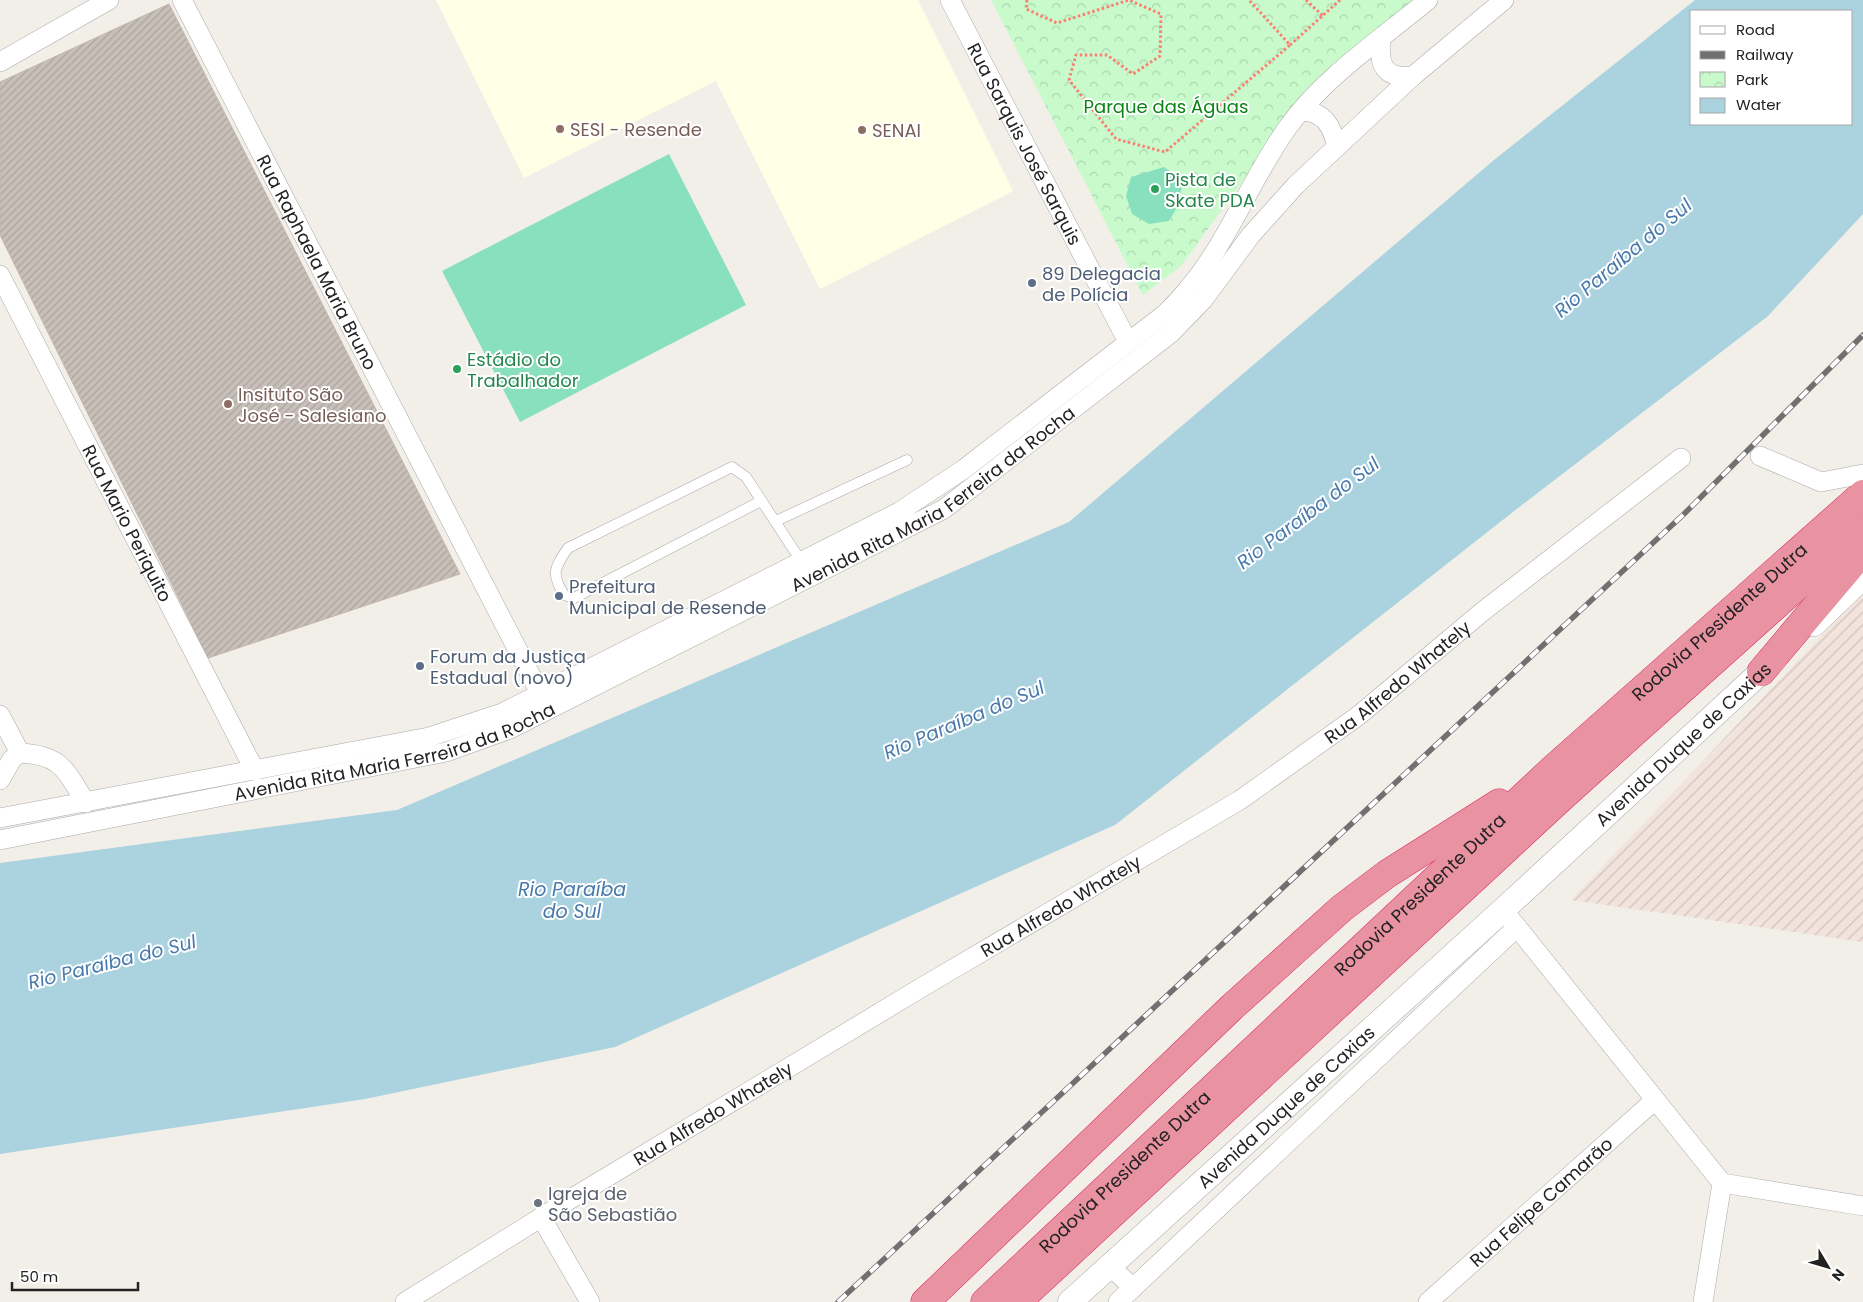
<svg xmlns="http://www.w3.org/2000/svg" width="1863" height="1302" font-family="Poppins,sans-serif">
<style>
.education{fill:#ffffe5}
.military{fill:url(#military-furrows)}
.park{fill:url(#park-crowns)}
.pitch{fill:#88e0be}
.water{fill:#aad3df;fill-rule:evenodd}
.building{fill:url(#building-hatch);stroke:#c4b6ab}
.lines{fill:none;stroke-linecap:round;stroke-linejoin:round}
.service-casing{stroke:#a9a9a9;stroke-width:11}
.minor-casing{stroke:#a9a9a9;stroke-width:20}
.tertiary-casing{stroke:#a9a9a9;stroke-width:25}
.motorway-casing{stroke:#dc2a67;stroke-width:29}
.path{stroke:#fa8072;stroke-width:3;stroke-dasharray:2.5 2.5;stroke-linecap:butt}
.service{stroke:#fff;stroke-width:10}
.minor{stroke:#fff;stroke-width:19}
.tertiary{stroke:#fff;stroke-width:24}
.motorway{stroke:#e892a2;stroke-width:28}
.rail-casing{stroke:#707070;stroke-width:5.5}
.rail{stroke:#fff;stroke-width:4;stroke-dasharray:11;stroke-linecap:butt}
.education-dot{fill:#8d6e63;stroke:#fff;stroke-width:2}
.leisure-dot{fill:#2e9e5b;stroke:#fff;stroke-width:2}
.service-dot{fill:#5c6f8a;stroke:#fff;stroke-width:2}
.worship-dot{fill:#6b7280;stroke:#fff;stroke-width:2}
.labels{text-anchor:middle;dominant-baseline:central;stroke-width:4;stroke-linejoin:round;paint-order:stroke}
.park-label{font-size:18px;fill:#0c8416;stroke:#fff}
.education-label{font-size:18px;fill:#785e54;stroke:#fff;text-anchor:start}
.street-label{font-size:18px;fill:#222;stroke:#fff}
.leisure-label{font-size:18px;fill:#27864d;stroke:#fff;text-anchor:start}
.service-label{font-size:18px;fill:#4e5e75;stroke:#fff;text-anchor:start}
.worship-label{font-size:18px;fill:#5b616d;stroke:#fff;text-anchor:start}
.water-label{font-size:19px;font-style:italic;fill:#4a7aab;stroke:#fff}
</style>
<defs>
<pattern id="military-furrows" width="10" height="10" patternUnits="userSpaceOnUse" patternTransform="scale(1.25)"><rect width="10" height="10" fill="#f3e3dd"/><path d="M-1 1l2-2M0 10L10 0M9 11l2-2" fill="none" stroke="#d0c2bd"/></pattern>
<pattern id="park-crowns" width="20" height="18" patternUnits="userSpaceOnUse" patternTransform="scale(1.25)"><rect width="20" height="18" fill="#c8facc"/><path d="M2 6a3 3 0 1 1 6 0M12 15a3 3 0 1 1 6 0" fill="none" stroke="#acd6af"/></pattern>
<pattern id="building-hatch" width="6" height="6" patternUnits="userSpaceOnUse" patternTransform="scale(1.25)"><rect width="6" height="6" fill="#c7bfb8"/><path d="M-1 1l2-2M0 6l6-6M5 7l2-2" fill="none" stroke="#aba49e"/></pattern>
</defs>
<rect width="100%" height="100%" fill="#f2efe9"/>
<path class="education" d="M436 0H918L1013 191 820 289 716 81 524 178Z"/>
<path class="military" d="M1863 592V942L1571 900Z"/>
<path class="park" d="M991 0H1420L1280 130 1181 266 1143 295Z"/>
<path class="pitch" d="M669 154 746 305 520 422 442 271Z
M1164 167 1183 181 1178 206 1169 221 1149 224 1132 214 1126 196 1131 177Z"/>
<path class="water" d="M1695 0H1863V214L1768 316 1518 508 1115 825 615 1047 365 1099 0 1154V863L397 810 1069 522 1494 160ZM1692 11H1852V124H1692Z"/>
<path class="building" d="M169 4 460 574 208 658 0 235V82Z"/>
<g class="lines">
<g class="service-casing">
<path id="service" d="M761 501 574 598 564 595C551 574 554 568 568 548L732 467 746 477 801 561
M776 521 907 460"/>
</g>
<g class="minor-casing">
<g id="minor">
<path id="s1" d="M182 0 540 693 543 705"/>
<path id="s2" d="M950 0 1128 342"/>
<path d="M1381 39C1378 65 1384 79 1413 76"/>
<path d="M0 62 109 0"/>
<path d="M1301 111C1324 111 1332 126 1337 147"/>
<path id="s3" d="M0 275 255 771"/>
<path d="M1760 456 1821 482 1863 474"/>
<path d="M0 715 20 753"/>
<path d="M0 780 12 759 20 753C62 755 65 770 86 803"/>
<path d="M0 818 429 737 502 713 899 512 964 469 1165 314C1173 306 1181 298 1188 289 1229 241 1251 178 1288 127 1324 77 1380 40 1428 0"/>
<path id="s4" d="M0 840 446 752 510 729 944 509 1171 333 1203 300 1251 235 1296 185 1413 76 1504 0"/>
<path d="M1517 927 1722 1183 1863 1206"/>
<path d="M541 1217 590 1302"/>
<path d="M1110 1266 1133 1288"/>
<path id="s5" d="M405 1302 569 1200 924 986 1240 800 1358 716 1482 612 1681 458"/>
<path d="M1118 1302 1517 927 1503 910"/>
<path id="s6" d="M1428 1302 1655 1100"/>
<path d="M1703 1302 1722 1183"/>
</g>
</g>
<g class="tertiary-casing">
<g id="tertiary">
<path d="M1814 624 1863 577"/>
<path id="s7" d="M1070 1302 1503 910 1774 660"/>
</g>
</g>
<g class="motorway-casing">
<g id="motorway">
<path d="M1761 672 1863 551"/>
<path d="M925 1302 1232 1007 1342 908 1387 874 1499 803"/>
<path id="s8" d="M985 1302 1555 767 1863 494"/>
<path d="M1017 1302 1562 797 1863 527"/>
</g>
</g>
<path class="path" d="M1027 0 1026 9 1057 23 1129 0 1161 14 1160 56 1133 74 1107 55H1076L1069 80 1116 139 1165 152 1290 45 1249 0
M1306 0 1323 16
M1290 45 1340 0"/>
<use href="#service" class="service"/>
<use href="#minor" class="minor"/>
<use href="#tertiary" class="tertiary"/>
<use href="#motorway" class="motorway"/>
<g class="rail-casing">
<path id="rail" d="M838 1302 1684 514 1863 335"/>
</g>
<use href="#rail" class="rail"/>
</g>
<g class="education-dot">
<circle cx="560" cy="129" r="5"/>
<circle cx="862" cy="130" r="5"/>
<circle cx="228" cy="404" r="5"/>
</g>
<g class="leisure-dot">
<circle cx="1155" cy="189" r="5"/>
<circle cx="457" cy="369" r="5"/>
</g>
<g class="service-dot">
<circle cx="1032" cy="283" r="5"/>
<circle cx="559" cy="596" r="5"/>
<circle cx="420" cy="666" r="5"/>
</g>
<circle class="worship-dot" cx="538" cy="1203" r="5"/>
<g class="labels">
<g class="park-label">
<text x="1166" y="106">Parque das Águas</text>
</g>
<g class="education-label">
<text x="570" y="129">SESI - Resende</text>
<text x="872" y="130">SENAI</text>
<text x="238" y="394">Insituto São<tspan x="238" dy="21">José - Salesiano</tspan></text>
</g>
<g class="street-label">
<text stroke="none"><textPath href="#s2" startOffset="162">Rua Sarquis José Sarquis</textPath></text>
<text stroke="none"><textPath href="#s1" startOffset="295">Rua Raphaela Maria Bruno</textPath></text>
<text stroke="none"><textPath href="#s4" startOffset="1005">Avenida Rita Maria Ferreira da Rocha</textPath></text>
<text stroke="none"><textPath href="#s3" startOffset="279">Rua Mario Periquito</textPath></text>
<text stroke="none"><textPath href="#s8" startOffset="1001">Rodovia Presidente Dutra</textPath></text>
<text stroke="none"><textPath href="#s5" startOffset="1171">Rua Alfredo Whately</textPath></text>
<text stroke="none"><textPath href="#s7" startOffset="829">Avenida Duque de Caxias</textPath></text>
<text stroke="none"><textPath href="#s4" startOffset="405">Avenida Rita Maria Ferreira da Rocha</textPath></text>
<text stroke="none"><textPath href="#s8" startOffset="596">Rodovia Presidente Dutra</textPath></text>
<text stroke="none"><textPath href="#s5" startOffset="766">Rua Alfredo Whately</textPath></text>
<text stroke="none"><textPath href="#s7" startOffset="291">Avenida Duque de Caxias</textPath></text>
<text stroke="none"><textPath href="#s5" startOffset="361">Rua Alfredo Whately</textPath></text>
<text stroke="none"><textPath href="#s8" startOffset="191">Rodovia Presidente Dutra</textPath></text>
<text stroke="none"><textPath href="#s6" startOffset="151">Rua Felipe Camarão</textPath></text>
</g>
<g class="leisure-label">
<text x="1165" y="179">Pista de<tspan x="1165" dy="21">Skate PDA</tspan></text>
<text x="467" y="359">Estádio do<tspan x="467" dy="21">Trabalhador</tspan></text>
</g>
<g class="service-label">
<text x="1042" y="273">89 Delegacia<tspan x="1042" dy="21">de Polícia</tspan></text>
<text x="569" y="586">Prefeitura<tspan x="569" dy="21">Municipal de Resende</tspan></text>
<text x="430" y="656">Forum da Justiça<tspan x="430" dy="21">Estadual (novo)</tspan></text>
</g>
<g class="worship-label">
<text x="548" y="1193">Igreja de<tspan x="548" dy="21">São Sebastião</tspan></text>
</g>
<g class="water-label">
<text transform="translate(1623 258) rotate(-40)">Rio Paraíba do Sul</text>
<text transform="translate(1308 513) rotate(-37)">Rio Paraíba do Sul</text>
<text transform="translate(964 720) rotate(-23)">Rio Paraíba do Sul</text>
<text x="572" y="889">Rio Paraíba<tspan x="572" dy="22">do Sul</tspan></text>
<text transform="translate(112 962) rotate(-14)">Rio Paraíba do Sul</text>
</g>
</g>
<rect x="1690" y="10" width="162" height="115" fill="#ffffff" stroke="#a7a7a7"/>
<rect x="1700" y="26" width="25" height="8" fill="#ffffff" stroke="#a7a7a7"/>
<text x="1736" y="35" font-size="15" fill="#222222">Road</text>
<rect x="1700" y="51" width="25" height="8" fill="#707070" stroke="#a7a7a7"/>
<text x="1736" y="60" font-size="15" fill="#222222">Railway</text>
<rect x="1700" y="72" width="25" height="15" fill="url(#park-crowns)" stroke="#a7a7a7"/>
<text x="1736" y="85" font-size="15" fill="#222222">Park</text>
<rect x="1700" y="98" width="25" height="15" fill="#aad3df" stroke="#a7a7a7"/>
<text x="1736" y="110" font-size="15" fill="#222222">Water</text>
<g transform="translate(1828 1267) rotate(128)" stroke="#ffffff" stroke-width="4" paint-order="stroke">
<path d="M0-4L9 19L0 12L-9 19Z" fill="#222222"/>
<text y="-8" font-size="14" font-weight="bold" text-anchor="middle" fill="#222222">N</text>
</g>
<path d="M12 1282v8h126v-8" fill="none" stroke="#222222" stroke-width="2.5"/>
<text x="20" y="1282" font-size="15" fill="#222222" stroke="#ffffff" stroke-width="4" paint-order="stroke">50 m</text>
</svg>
